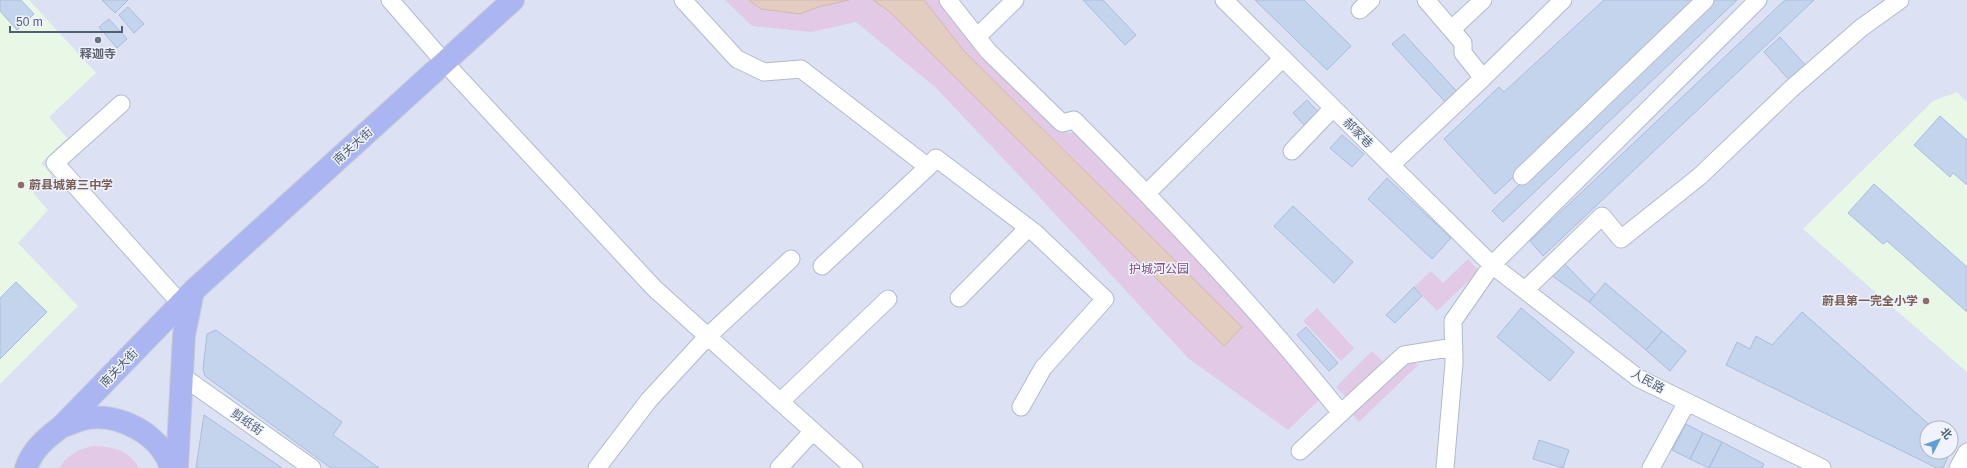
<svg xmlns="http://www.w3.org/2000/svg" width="1967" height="468" font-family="Arial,'Noto Sans SC',sans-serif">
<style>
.residential{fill:#dce1f3;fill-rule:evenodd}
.education{fill:#e9f7e7}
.green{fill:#e2cae7}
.water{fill:#e2cdc0;stroke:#d3b8a8}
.building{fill:#c5d4ed;stroke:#a7bdde}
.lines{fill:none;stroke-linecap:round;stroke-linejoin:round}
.minor-casing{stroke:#b1bacc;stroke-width:19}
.major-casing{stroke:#c7ccd2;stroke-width:24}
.minor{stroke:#fff;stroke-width:17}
.major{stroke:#abb5f1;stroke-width:22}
.worship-dot{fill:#6b7280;stroke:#f0f3fd;stroke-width:1.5}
.education-dot{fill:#8d6e63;stroke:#f0f3fd;stroke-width:1.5}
.labels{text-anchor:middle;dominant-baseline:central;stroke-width:3;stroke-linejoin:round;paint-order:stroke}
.worship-label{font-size:12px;font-weight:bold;fill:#5b616d;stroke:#f0f3fd}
.street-label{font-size:12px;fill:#505f73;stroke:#f0f3fd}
.education-label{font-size:12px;font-weight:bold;fill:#785e54;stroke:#f0f3fd;text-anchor:start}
.park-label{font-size:12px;fill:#7f4f82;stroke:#f0f3fd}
</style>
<rect width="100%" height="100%" fill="#eaedfa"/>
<path class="residential" d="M0 0H1967V468H0ZM1927 428H1951V452H1927Z"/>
<path class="education" d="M0 0H29L96 73 49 117 67 138 41 163 52 176 33 193 48 210 18 243 78 306 0 384Z
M1957 92 1967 102V372L1803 229 1933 101Z"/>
<path class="green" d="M725 0H941L976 43 1068 133 1079 132 1178 233 1321 398 1288 430 1188 358 1032 189 935 87 856 22 811 32 752 26Z
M1468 259 1479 271 1437 311 1414 287 1431 271 1443 283Z
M1317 308 1354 348 1341 361 1303 321Z
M1372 351 1384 363 1348 399 1336 387Z
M1408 358 1418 365 1359 422 1351 413Z
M92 446C112 446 129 450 139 468H59C67 455 78 450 92 446Z"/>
<path class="water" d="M749 0H849L818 7 800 14 761 9Z
M873 0H924L964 51 1242 327 1224 346 890 12Z"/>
<path class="building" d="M0 0H21L34 14 17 30 0 11Z
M102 0H128L115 13Z
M1083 0H1103L1136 35 1125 45Z
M1255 0H1304L1351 46 1327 70Z
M1604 0H1703L1495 194 1444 139 1499 87 1504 92Z
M1710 0H1737L1503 222 1492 211Z
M1785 0H1814L1543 256 1530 241Z
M128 7 144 24 134 33 119 15Z
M109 19 127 39 117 48 99 27Z
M1404 34 1460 95 1449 106 1392 44Z
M1780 37 1807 67 1791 82 1764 52Z
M1307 100 1322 116 1308 129 1293 113Z
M1940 116 1967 140V185L1953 173 1950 177 1914 145Z
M1342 135 1364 154 1352 167 1330 148Z
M1387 178 1451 238 1432 259 1368 199Z
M1874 184 1967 267V312L1887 241 1883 244 1848 213Z
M1293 206 1353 262 1334 283 1274 226Z
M1564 263 1595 295 1589 302 1551 275Z
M16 282 47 312 0 359V298Z
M1605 283 1662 331 1646 350 1589 302Z
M1414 287 1422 296 1395 323 1386 315Z
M1521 308 1574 352 1550 381 1497 337Z
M1802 312 1933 428H1927V452H1950L1943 468H1937L1726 365 1737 342 1750 349 1756 336 1772 345Z
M1306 327 1338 363 1329 371 1297 335Z
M216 330 342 422 333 435 379 468H331L205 376 203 369 207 334Z
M1662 331 1686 351 1670 371 1646 350Z
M204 415 282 468H196Z
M1686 424 1703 433 1690 459 1672 450Z
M1703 433 1722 442 1709 468 1690 459Z
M1539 440 1569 450 1563 468 1533 459Z
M1722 442 1764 464 1762 468H1709Z"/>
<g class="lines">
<g class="minor-casing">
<path id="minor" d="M390 0 445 63 654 288 854 468
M683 0 737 59 764 72 801 69 928 167 936 158 1034 232 1105 299 1043 368 1021 407
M948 0 988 51 1062 123 1074 120C1168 214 1258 309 1341 413L1404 355 1454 347
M1224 0 1492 265 1638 378 1822 468
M1360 10 1371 0
M1452 29 1483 0
M977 37 1015 0
M1483 78 1563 0
M121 104 55 163 181 304
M1292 151 1333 108
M1391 165 1483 78 1463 53V43L1426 0
M1522 176 1705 0
M1147 193 1283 58
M822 266 928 167
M1525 290 1602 216 1621 239 1700 176 1791 89 1861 28 1900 0
M959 298 1028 228
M182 376 312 468
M780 402 888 299
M1300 451 1341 413
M597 468 649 400 707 337 791 259
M779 468 813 431
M1445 468 1454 363 1453 321 1492 265 1758 0
M1651 468 1687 402
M1958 468 1967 452"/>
</g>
<g class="major-casing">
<path id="major" d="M63 426C70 424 76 421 83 419 117 411 161 434 171 468
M26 468C32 450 46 438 61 427L193 291 513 0
M177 468 184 335 193 291"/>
</g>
<use href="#minor" class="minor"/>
<use href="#major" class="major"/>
</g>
<circle class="worship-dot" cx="98" cy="40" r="4"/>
<g class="education-dot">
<circle cx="21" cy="185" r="4"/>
<circle cx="1926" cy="301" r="4"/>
</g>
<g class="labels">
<g class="worship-label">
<text x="98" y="54">释迦寺</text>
</g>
<g class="street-label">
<text transform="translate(1358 133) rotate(45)">郝家巷</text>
<text transform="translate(353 146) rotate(-42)">南关大街</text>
<text transform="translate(119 368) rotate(-46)">南关大街</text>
<text transform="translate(1648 381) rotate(29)">人民路</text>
<text transform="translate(247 422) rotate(35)">剪纸街</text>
</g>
<g class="education-label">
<text x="29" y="185">蔚县城第三中学</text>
<text x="1918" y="301" text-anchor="end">蔚县第一完全小学</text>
</g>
<g class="park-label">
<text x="1159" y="269">护城河公园</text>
</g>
</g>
<g transform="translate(1939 440) rotate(48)"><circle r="19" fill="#f0f3fd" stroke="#b0b8c6"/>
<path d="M0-3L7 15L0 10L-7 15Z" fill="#5ea0d6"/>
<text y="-6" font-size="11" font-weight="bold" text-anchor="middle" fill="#505f73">北</text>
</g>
<path d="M10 26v6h112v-6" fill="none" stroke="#505f73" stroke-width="2"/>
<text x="16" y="26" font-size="12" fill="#505f73" stroke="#f0f3fd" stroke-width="3" paint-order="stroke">50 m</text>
</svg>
